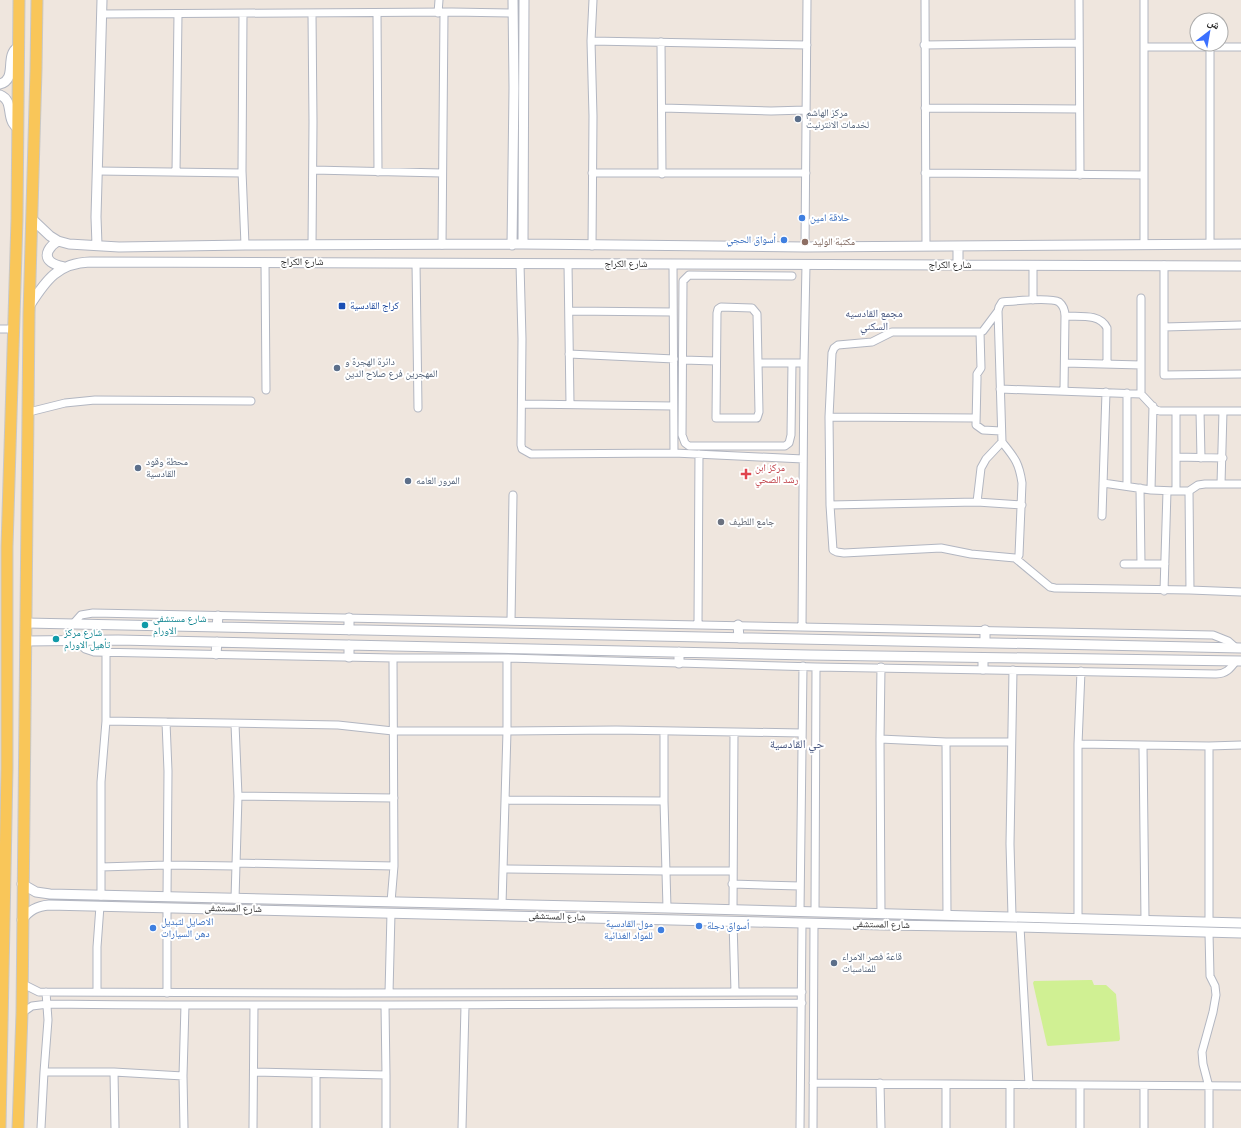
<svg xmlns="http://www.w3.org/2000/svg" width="1241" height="1128" font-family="Overpass,'Noto Naskh Arabic',sans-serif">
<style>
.pitch{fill:#d0f093}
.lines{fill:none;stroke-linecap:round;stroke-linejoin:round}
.minor-casing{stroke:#b2b6c1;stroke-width:9}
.tertiary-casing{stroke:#b2b6c1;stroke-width:11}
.primary-casing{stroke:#c8c8c8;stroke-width:13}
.minor{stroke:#fff;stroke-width:7}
.tertiary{stroke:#fff;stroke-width:9}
.primary{stroke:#f9c659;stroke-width:11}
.service-dot{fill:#5c6f8a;stroke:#fff;stroke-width:1.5}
.shop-dot{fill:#3f7fe0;stroke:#fff;stroke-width:1.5}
.education-dot{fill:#8d6e63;stroke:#fff;stroke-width:1.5}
.transit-dot{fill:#1a4fb4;stroke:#fff;stroke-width:1.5}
.health-dot{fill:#e0444e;stroke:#fff;stroke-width:1.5}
.worship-dot{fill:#6b7280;stroke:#fff;stroke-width:1.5}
.culture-dot{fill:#0f9aa8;stroke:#fff;stroke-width:1.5}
.labels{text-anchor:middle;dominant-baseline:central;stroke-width:4;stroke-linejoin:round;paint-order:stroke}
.service-label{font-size:10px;fill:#4e5e75;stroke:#fff;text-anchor:start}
.shop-label{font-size:10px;fill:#366cbe;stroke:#fff;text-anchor:start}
.education-label{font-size:10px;fill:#785e54;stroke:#fff;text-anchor:start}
.street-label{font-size:10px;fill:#2c2c2c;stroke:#fff}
.transit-label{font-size:10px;fill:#164399;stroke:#fff;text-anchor:start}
.health-label{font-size:10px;fill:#be3a42;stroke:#fff;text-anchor:start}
.worship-label{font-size:10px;fill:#5b616d;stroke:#fff;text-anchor:start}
.culture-label{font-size:10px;fill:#0d838f;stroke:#fff;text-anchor:start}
.neighbourhood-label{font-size:11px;fill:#495881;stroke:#fff}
.quarter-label{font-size:12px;fill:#495881;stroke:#fff}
</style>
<rect width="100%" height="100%" fill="#efe6de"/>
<path class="pitch" d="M1089 980H1092L1094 985H1106L1116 994 1120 1039 1119 1041 1048 1046 1047 1045 1033 983 1034 981Z"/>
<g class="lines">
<g class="minor-casing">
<path id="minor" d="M925 0 926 246
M1079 0 1080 175
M377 13 378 172
M438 13 439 0
M102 14 452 12 513 13
M243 14 242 171 245 245
M591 41 807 45
M661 42 662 174
M924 45 1078 43
M1144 47H1241
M662 108 771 111 806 110
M925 108 1079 109
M313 170 442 173
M98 171 242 173
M176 172 178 14
M592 173H806
M925 173 1144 175V0
M1144 244V175
M1210 244V47
M312 245 313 122 312 14
M442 245 444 13
M592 246 593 116 591 41 593 0
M805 247 807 0
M265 262 266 390
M416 263 418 408
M520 264 522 339 521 445 522 449 531 454 674 453 673 264
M568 264 570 404
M1164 265V375L1241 374
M792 276 689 275 683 281 682 435 685 443 689 446H785L789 443 791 435 792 363
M1141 298V394L1156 410 1160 411H1241
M1033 300V265
M721 307 752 308 757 314 759 412 757 418H716L717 313 718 309Z
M569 311 673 312
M998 311 983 331 980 332H892L872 342 838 345 834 348 832 353 829 417 830 505 833 550 837 552 844 553 941 548 971 554 1015 558 1050 587 1055 588 1190 590 1241 592
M1065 316C1079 317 1100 313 1107 328V364
M1164 327 1241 325
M0 329H14
M980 332 981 368 977 374V379L976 425 983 430 1001 431
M569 354 674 359
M683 360 716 361
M758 363H804
M1065 363 1141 365
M1000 389 1141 394
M1127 393V486
M522 404 673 406
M1176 411V491
M1200 411 1201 458
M29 412 65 403 95 400 251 401
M829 417 976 418
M1002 442C1014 457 1019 462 1022 483L1019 555 1018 557 1015 558
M674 453 803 459
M1176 457 1223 458
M1103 483 1151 490 1176 491H1189L1198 485 1205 484H1241
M1221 484 1223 411
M1140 488 1141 564
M1151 490 1153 406
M1189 491 1190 590
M977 502 981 468 986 459 1002 442 998 311 999 307 1002 302C1014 301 1050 297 1059 302 1064 306 1065 310 1065 316L1064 390
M830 505 977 502 1022 505
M1102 516 1106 392
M1124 564H1165
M1164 591 1167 491
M511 621 513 495
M73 624 81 615 93 613 1213 635 1228 641 1236 648
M698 624 699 454
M802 627 804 363 806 265
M76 641 85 649 94 652 393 658H507L816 667 1216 674C1226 674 1230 669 1236 661
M507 658V731L616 730 802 733
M106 721 338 725 393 731H507L502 905
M166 722 168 771 167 897
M235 724 238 796 235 899
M664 731V801
M880 739 946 742H1011
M946 742 947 915
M1078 744 1209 746 1241 745
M1143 746 1145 920
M238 796 394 798
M505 800 664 801 667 908
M236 863 394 866
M101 867 167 865 236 866
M503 869 665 871H732
M732 884 800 886
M101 896V782L106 721V652
M391 902 394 866 393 658
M733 910 734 733
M800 911 803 666
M815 912 816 667
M881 913 880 739 881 667
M1012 916 1010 844 1013 670
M1078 918V744L1081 671
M733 921 735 992
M1209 922V746
M1020 927 1029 1085
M1209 933 1210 976 1215 986 1216 995 1213 1012 1202 1052 1203 1064 1209 1087V1128
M21 983 39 992 343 993 802 992
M97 992V947L100 906
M167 993V908
M389 993 391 913
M22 1013 32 1006 48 1004C299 1007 550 1004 802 1003
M44 1072H114L115 1128
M114 1072 183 1076 184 1128
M254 1072 386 1075 385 1005
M386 1075V1128
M183 1076 185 1005
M813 1083 1241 1086
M880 1083 881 1128
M946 1084V1128
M1010 1085V1128
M41 1128 44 1072 48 1020 46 992
M253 1128 254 1005
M316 1128V1074
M462 1128 465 1006
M800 1128 802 923
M813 1128 814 923
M1080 1128V1085
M1144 1128V1086"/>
</g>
<g class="tertiary-casing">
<path id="tertiary" d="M0 84C18 79 4 56 18 47
M0 95C12 100 8 112 12 121 13 124 16 127 18 129
M32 219 50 236 58 241 69 244 119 247 245 245 523 244 805 247 1241 244
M58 241C51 245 42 255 51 262 55 265 60 266 64 267
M523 244 524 0
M97 245 96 217 102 0
M512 245 514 88 513 0
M958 246V265
M30 305C46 280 58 263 90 262L1241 266
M26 623 1241 648
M738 625 739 638
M217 627 218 616
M349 630V618
M985 630V643
M26 641 118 640 809 655 1241 661
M216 654 217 642
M349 657V645
M983 658V669
M679 663V652
M22 884 36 892 50 894 667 908 1241 923
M22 920C29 910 37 906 49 905L884 925 1020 927 1241 933"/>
</g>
<g class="primary-casing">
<path id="primary" d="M0 1128 7 768V547L17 219 19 0
M18 1128 22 1013 29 314 36 70 37 0"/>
</g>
<use href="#minor" class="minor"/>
<use href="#tertiary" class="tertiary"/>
<use href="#primary" class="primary"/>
</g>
<g class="service-dot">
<circle cx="798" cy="119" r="4"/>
<circle cx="337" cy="368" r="4"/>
<circle cx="138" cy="468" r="4"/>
<circle cx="408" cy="481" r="4"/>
<circle cx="834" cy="963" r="4"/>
</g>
<g class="shop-dot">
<circle cx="802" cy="218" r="4"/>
<circle cx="784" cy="240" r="4"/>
<circle cx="699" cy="926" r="4"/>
<circle cx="153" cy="928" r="4"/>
<circle cx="661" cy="930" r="4"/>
</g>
<circle class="education-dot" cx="805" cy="242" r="4"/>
<rect class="transit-dot" x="338" y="302" width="8" height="8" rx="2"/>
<path class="health-dot" d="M744 468h4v4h4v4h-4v4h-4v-4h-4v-4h4z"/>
<circle class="worship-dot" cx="721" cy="522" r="4"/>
<g class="culture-dot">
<circle cx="145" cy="625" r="4"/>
<circle cx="56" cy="639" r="4"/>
</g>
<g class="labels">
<g class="service-label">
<text x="806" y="113">مركز الهاشم<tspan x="806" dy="12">لخدمات الانترنيت</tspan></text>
<text x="345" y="362">دائرة الهجرة و<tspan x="345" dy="12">المهجرين فرع صلاح الدين</tspan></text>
<text x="146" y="462">محطة وقود<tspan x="146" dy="12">القادسية</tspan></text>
<text x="416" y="481">المرور العامه</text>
<text x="842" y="957">قاعة فصر الامراء<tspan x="842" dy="12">للمناسبات</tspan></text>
</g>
<g class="shop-label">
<text x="810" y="218">حلاقة امين</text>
<text x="776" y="240" text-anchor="end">أسواق الحجي</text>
<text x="161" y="922">الاصايل لتبديل<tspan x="161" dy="12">دهن السيارات</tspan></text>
<text x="653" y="924" text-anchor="end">مول القادسية<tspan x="653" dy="12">للمواد الغذائية</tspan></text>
<text x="707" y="926">أسواق دجلة</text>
</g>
<g class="education-label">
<text x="813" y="242">مكتبة الوليد</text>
</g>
<g class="street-label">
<text x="302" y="262">شارع الكراج</text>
<text x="626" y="264">شارع الكراج</text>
<text x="950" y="265">شارع الكراج</text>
<text transform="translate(233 909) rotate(1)">شارع المستشفى</text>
<text transform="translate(557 917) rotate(2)">شارع المستشفى</text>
<text transform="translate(881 925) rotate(1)">شارع المستشفى</text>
</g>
<g class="transit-label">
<text x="350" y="306">كراج القادسية</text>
</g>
<g class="health-label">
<text x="755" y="468">مركز ابن<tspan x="755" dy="12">رشد الصحي</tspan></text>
</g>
<g class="worship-label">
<text x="729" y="522">جامع اللطیف</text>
</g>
<g class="culture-label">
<text x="153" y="619">شارع مستشفى<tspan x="153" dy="12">الاورام</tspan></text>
<text x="64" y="633">شارع مركز<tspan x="64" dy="12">تأهيل الاورام</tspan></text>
</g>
<g class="neighbourhood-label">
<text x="874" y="314">مجمع القادسيه<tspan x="874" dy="13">السكني</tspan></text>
</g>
<g class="quarter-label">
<text x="797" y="745">حي القادسية</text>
</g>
</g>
<g transform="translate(1209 32) rotate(31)"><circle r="19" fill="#ffffff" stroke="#ababab"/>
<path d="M0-3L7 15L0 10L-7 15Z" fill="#3b70ff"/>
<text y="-6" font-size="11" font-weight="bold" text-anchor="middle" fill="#2c2c2c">ش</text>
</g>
</svg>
